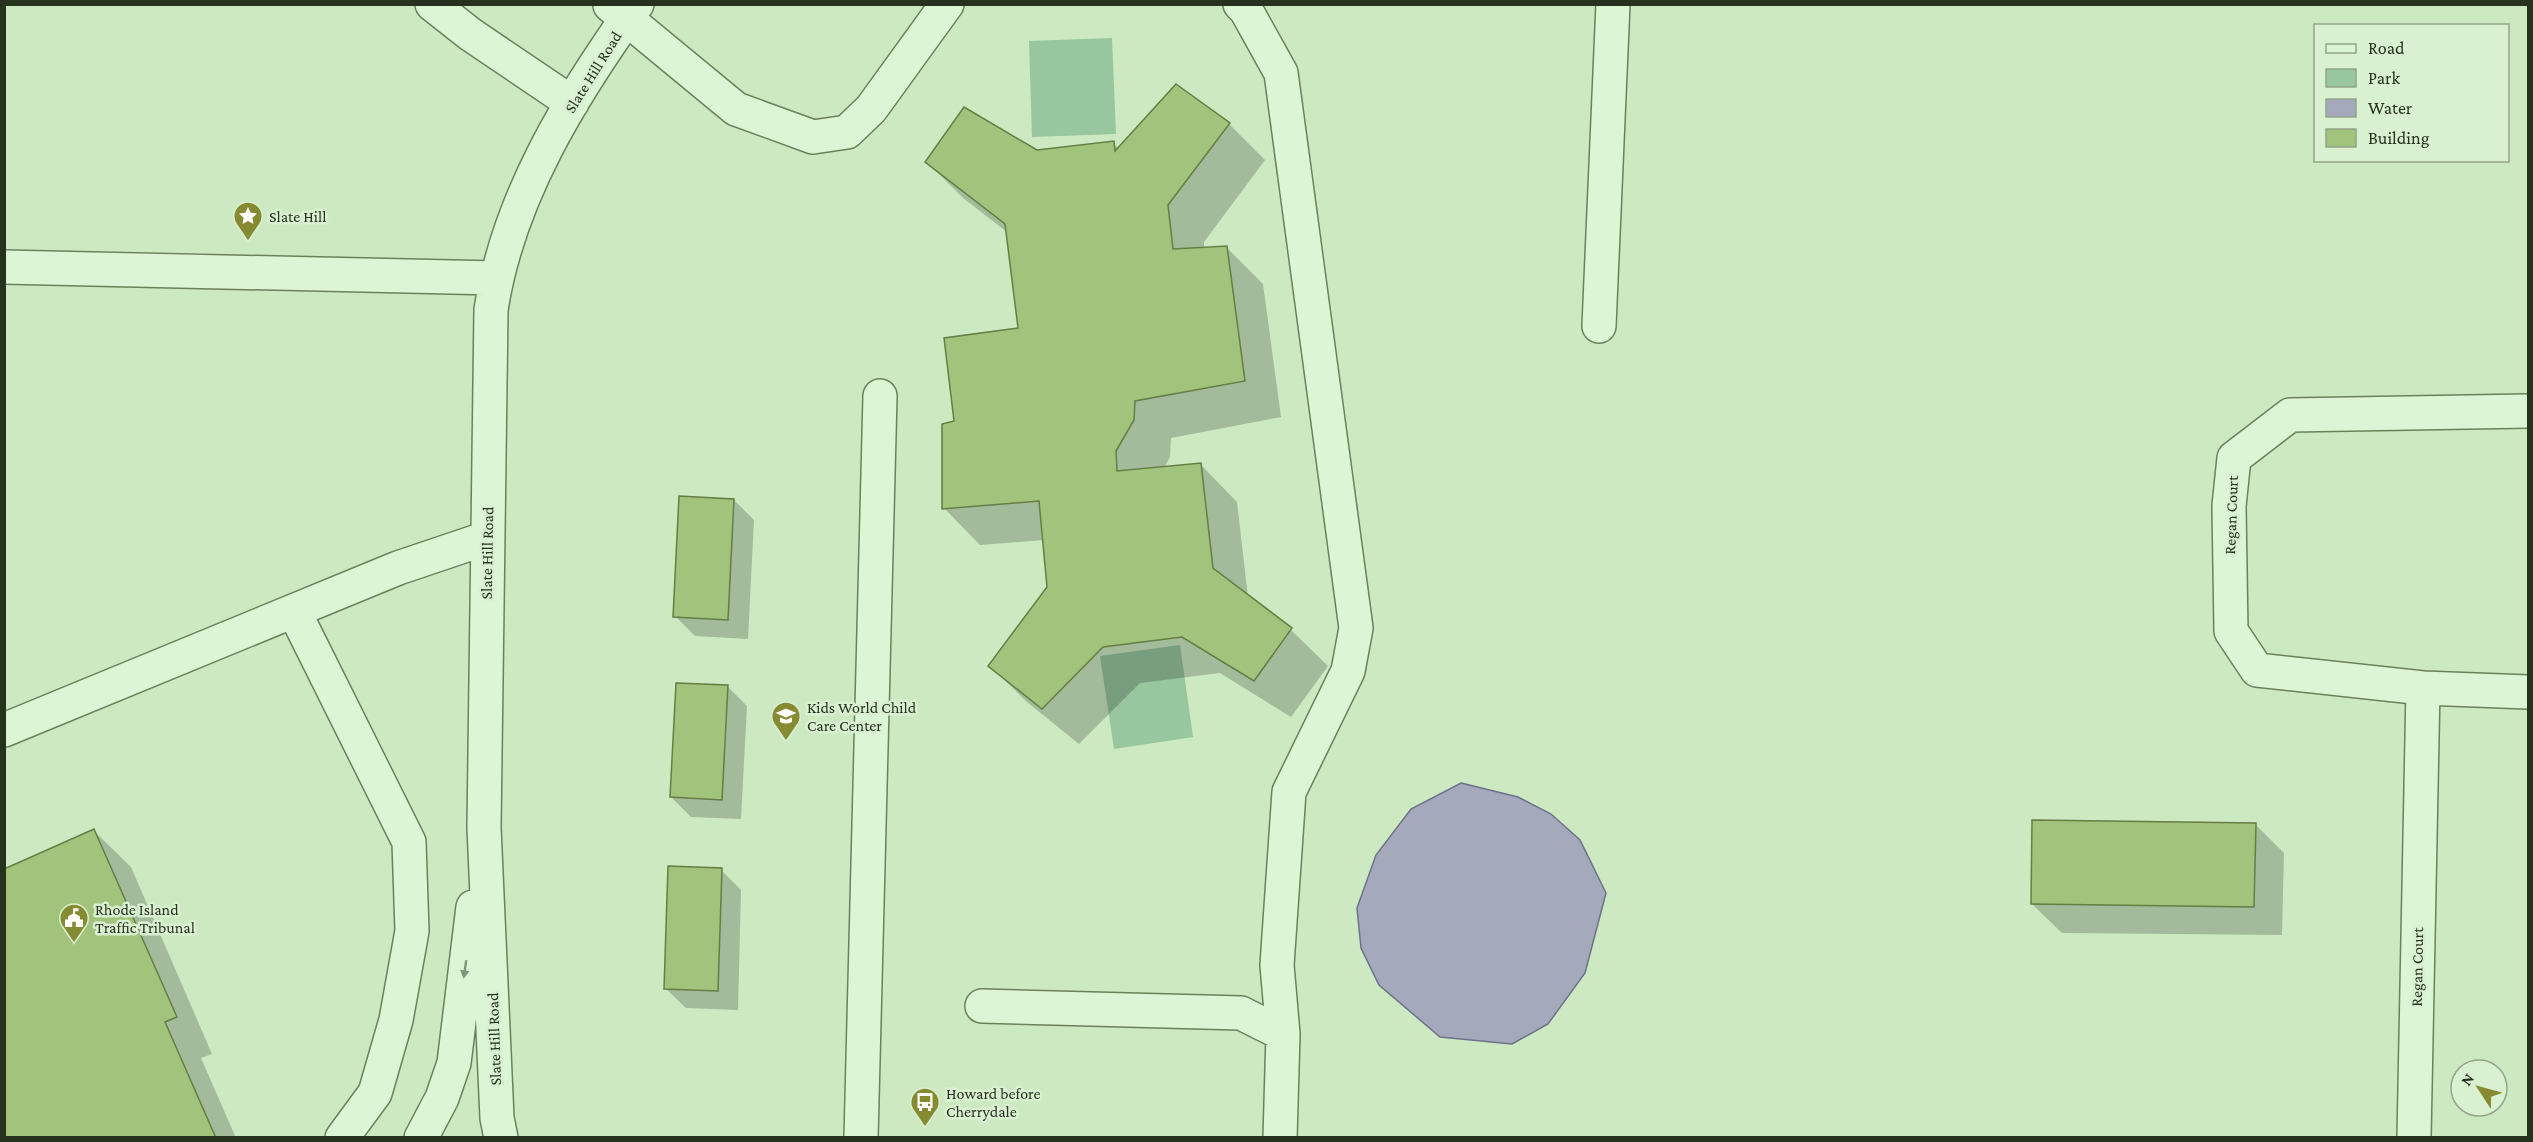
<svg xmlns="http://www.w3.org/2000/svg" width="2533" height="1142" font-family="'Crimson Pro',serif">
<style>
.green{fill:#97c69f}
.water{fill:#a4aabc;stroke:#6c7289;stroke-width:1.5}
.shadow{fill:#0003}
.building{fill:#a2c37c;stroke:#647e43;stroke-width:1.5}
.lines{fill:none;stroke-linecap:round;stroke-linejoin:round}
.minor-casing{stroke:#6b815b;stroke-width:36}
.minor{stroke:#dcf5d4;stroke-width:33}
.oneway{fill:#829479}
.labels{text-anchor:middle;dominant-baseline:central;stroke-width:5;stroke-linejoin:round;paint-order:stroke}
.street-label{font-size:16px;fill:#27321e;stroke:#d9f1d1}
.poi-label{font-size:16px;fill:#27321e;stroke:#d9f1d1;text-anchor:start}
</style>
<rect width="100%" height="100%" fill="#cce9c2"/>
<path class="green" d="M1112 38 1116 134 1032 137 1029 41Z
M1180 645 1193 737 1114 749 1100 656Z"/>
<path class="water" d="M1461 783 1518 797 1551 814 1580 840 1606 893 1585 973 1548 1024 1512 1044 1440 1037 1379 985 1361 948 1357 908 1376 855 1411 809Z"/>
<path class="shadow" d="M1229 124 1265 160 1204 242V249L1226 247 1263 284 1281 417 1171 438 1170 457 1164 468 1201 465 1237 502 1248 597 1291 630 1328 666 1291 717 1220 673 1140 683 1079 744 1027 702 990 666 1049 588 1044 540 980 545 944 508 955 422 1020 330 1007 232 963 198 927 162 1113 143 1119 149Z
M734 500 754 520 748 639 695 636 675 616Z
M727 686 747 706 741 819 691 817 671 797Z
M2255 824 2284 853 2282 935 2062 933 2032 904Z
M94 831 131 867 212 1054 201 1058 236 1138H4Z
M721 870 741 890 738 1010 686 1008 665 988Z"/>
<path class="building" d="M1176 84 1230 123 1168 205 1173 249 1227 246 1245 381 1135 401 1134 420 1116 451 1117 471 1201 463 1213 568 1292 628 1254 681 1182 637 1103 647 1042 709 988 666 1047 587 1039 501 942 509V424L954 421 944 338 1018 328 1005 224 925 162 964 107 1037 150 1114 141 1115 151Z
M679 496 734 499 728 620 673 617Z
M676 683 728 685 722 800 670 797Z
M2032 820 2256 823 2254 907 2031 904Z
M94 829 177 1017 165 1022 216 1138H4V869Z
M668 866 722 868 718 991 664 989Z"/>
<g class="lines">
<g class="minor-casing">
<path id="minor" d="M432 4 470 34 572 103
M1240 4 1246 10 1281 73 1356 628 1348 671 1289 792 1277 965 1283 1034 1280 1138
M610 5 736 109 813 137 847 132 871 109 947 4
M4 267 496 278
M1599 326 1613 4
M2528 411 2290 415 2234 458 2229 506 2231 631 2257 670 2423 688 2528 692
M294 611 409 842 412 931 396 1020 375 1093 342 1138
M4 730 398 568 487 538
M982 1006 1241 1013 1283 1034
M421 1138 442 1098 454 1063 473 907
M501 1138 497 1118 484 828 491 310C508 197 572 95 637 4
M861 1138 880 396
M2414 1138 2423 688"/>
</g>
<use href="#minor" class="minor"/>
</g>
<defs><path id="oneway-solid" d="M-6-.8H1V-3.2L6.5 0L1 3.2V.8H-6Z" transform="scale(1.5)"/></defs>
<use class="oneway" href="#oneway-solid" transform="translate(465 969) rotate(98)"/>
<defs>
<g id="sight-pin" transform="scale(1.5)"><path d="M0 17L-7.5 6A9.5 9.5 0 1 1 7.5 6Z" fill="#868a31" stroke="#d9f1d1"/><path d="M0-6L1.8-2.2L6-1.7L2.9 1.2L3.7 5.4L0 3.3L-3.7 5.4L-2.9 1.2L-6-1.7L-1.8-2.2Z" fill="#fff"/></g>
<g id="school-pin" transform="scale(1.5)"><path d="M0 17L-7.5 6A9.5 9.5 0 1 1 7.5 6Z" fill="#868a31" stroke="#d9f1d1"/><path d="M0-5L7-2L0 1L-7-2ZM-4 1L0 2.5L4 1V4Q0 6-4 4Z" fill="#fff"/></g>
<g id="civic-pin" transform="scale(1.5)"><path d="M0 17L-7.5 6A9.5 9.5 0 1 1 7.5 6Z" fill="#868a31" stroke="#d9f1d1"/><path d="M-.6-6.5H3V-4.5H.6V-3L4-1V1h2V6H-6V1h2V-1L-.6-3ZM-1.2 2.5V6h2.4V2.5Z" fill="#fff"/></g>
<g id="bus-pin" transform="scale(1.5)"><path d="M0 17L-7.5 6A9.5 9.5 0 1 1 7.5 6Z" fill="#868a31" stroke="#d9f1d1"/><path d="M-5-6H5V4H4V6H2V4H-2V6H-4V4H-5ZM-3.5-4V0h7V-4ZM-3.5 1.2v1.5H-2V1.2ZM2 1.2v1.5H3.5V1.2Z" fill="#fff"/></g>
</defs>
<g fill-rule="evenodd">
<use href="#sight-pin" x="248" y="216"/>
<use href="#school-pin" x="786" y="716"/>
<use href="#civic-pin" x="74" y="918"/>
<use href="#bus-pin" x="925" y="1102"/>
</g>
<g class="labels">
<g class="street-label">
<text transform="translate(593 72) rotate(-58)">Slate Hill Road</text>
<text transform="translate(2231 515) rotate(-88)">Regan Court</text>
<text transform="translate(487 553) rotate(-89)">Slate Hill Road</text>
<text transform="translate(2417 967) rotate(-89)">Regan Court</text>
<text transform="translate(494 1039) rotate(-92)">Slate Hill Road</text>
</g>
<g class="poi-label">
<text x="269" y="216">Slate Hill</text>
<text x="807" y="707">Kids World Child<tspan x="807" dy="18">Care Center</tspan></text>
<text x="95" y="909">Rhode Island<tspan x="95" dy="18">Traffic Tribunal</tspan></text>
<text x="946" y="1093">Howard before<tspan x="946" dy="18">Cherrydale</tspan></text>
</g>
</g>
<rect width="2533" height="1142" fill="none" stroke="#27321e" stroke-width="12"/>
<rect x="2314" y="24" width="195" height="138" fill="#d9f1d1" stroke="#92a589" stroke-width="1.5"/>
<rect x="2326" y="44" width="30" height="9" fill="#dcf5d4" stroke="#92a589" stroke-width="1.5"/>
<text x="2368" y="54" font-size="18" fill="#27321e">Road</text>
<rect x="2326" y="69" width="30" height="18" fill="#97c69f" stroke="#92a589" stroke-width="1.5"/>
<text x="2368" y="84" font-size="18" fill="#27321e">Park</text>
<rect x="2326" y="99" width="30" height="18" fill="#a4aabc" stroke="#92a589" stroke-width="1.5"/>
<text x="2368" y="114" font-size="18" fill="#27321e">Water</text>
<rect x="2326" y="129" width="30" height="18" fill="#a2c37c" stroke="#92a589" stroke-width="1.5"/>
<text x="2368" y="144" font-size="18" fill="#27321e">Building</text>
<g transform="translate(2479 1088) rotate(306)"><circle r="28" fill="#d9f1d1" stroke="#92a589" stroke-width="1.5"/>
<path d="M0-4.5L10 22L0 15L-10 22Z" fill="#868a31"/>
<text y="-9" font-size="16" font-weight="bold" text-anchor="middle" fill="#27321e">N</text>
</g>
</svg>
